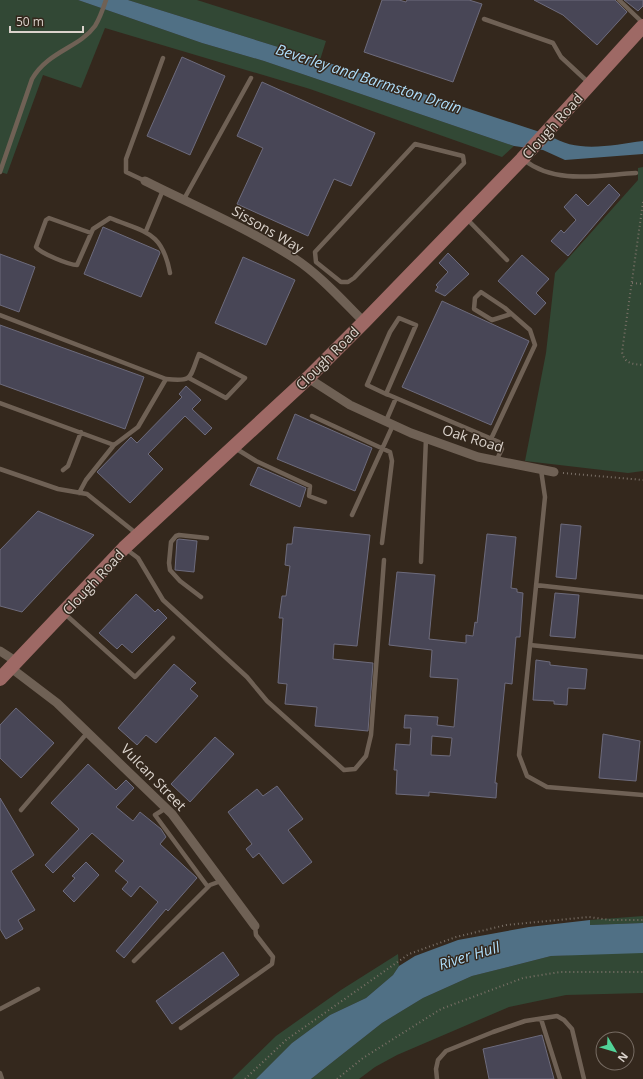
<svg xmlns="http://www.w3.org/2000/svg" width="643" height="1079" font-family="'Open Sans',sans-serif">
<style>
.green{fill:#324835}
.water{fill:#507085}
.building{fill:#484656;stroke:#6d6b7c;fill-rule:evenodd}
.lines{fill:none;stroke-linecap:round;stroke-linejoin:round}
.path{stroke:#7a7067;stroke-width:2;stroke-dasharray:1 3;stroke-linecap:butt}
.service{stroke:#6f6155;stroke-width:4.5}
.minor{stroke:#6f6155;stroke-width:9}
.primary{stroke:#9e6965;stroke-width:14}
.labels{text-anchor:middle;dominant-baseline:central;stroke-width:3;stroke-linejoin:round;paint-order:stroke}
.street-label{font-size:14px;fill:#dbd3cc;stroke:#34281d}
.water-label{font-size:15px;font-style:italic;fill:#aeddfa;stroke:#34281d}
</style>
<rect width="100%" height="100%" fill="#34281d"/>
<path class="green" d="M0 0H78L202 43 264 61 514 146 502 157 310 89 105 28 81 88 43 75 7 174 0 172Z
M128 0H197L326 41 320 60Z
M643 167V471L628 473 525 461 546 353 555 273 638 180V168Z
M643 916V923L590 925V920Z
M611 953H643V993L566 995 509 1007 397 1055 375 1067 359 1079H311L382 1023 423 998 472 976 551 956Z
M398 954 399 966 393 975 366 998 330 1015 292 1043 256 1079H232L276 1036 341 990Z"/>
<path class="water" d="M78 0H128L320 60 549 135C577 154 611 145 643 141V154L565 160 543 150 514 146 264 61 202 43Z
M590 920V925L643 923V953L551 956 472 976 423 998 382 1023 311 1079H256L292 1043 330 1015 366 998 393 975 399 966 415 956 458 940 529 927Z"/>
<path class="building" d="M382 0H399L406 2 407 0H469L482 4 453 82 364 52Z
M534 0H615L627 12 597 45 563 15Z
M624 0H643V6L638 11Z
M182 57 225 76 190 155 147 136Z
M262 82 375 133 351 186 334 179 308 236 237 204 263 148 237 136Z
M609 184 620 195 568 256 551 241 561 230 564 233 576 220 564 207 576 194 588 206Z
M103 227 159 251 160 253 141 297 84 274Z
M448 253 469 274 445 296 435 291 438 287 436 285 448 272 439 263Z
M0 254 35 267 19 312 0 305Z
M522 255 549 279 536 293 546 303 535 315 498 281Z
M243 257 295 280 266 345 215 323Z
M442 301 529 341 491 425 402 387Z
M0 325 144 377 125 429 0 384Z
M186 386 201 400 192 409 212 428 205 435 185 416 148 454 163 469 130 503 97 472 131 437 137 443 182 397 179 394Z
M295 414 372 448 355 491 277 459Z
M258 467 306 488 300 507 250 485Z
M38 511 94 535 22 612 0 606V550Z
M561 524 581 526 576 579 556 577Z
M294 527 370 535 357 646 334 644 333 659 373 663 368 731 315 726 317 707 285 704 287 684 278 683 283 618H279L282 596H286L290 566 285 565 287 544H292Z
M487 534 516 537 511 588 517 589V592L523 593 520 637H516L512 684 505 683 495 783H497L496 798 429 792V796L396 794 397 770H394L396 744 410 745 411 728H404L405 715 438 717 437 725 454 727 458 679 430 677 432 650 389 645 397 572 435 575 429 639 466 643V635L473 636 475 622 477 623ZM432 736 452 738 450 756 431 755Z
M179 539 197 541 194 572 175 570 177 540Z
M555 593 579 595 575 638 550 636Z
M136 594 155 612 158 609 167 618 132 653 122 644 117 649 99 633Z
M536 660 550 662V665L587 669 585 689 568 688 567 705 554 704V701L533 700Z
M174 664 196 683 190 689 198 696 156 743 146 735 137 745 118 728Z
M16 708 54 743 21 778 0 758V725Z
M603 734 640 741 636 781 599 778Z
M215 737 234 754 190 802 171 784Z
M88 764 116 790 126 780 134 788 116 807 133 821 140 812 161 829 166 837 160 844 197 878 168 911 166 909 124 958 116 951 158 902 140 886 131 897 122 889 128 882 115 871 124 861 92 833 53 873 45 865 79 829 51 803Z
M277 786 303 819 288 830 312 862 283 884 259 853 253 858 246 849 252 844 228 812 257 789 263 796Z
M0 798 34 855 11 871 35 910 18 920 23 929 6 939 0 929Z
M86 862 99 875 74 902 63 891 75 878 72 876Z
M223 952 239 975 172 1024 156 1001Z
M542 1035 554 1079H489L483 1049Z"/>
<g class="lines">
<path class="path" d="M643 202 622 352C625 364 632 364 643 365
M632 283 643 284
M563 473 643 480
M245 1079 286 1040 409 954 456 937 506 925 589 917 610 920H643
M337 1079 363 1058 441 1009 523 978 560 972H643"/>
<path class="service" d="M619 0 643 23
M484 19 553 43 561 57 589 83
M415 144 463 156 464 163 354 278 348 282H341L316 262 315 252Z
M524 160C556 185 598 175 636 173
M0 172 32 79C48 51 79 48 95 26 100 18 103 9 106 0
M145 181 126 172V159L163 58
M184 199 251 78
M467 219 507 260
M146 231 163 190
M91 233 49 218 46 220 36 247C40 253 69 265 77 265L93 229 110 218C146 233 162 231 170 273
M0 315 166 379C194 382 189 378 199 354L245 378 226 398 189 378
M386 394 416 325 399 318 390 332 367 385 386 394 389 395 499 442 502 449 496 461
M0 403 114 445
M312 416 390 452 392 461 382 543
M386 421 396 398
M491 439 535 345 530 330 505 308 481 292 475 298 474 309 492 320 511 314
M235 448 256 461 310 486 309 496 325 502
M0 469 58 489 87 494 137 534
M63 470 68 466 81 432
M541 470 545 497 519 755 527 776 547 787 643 795
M79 493 86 480 114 445 138 427 166 379
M352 515 393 425
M126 549 138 558 163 600 247 677 267 701 344 770 355 769 366 756 371 735 384 560
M421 562 426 438
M536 585 643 597
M201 597 180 581 170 570 169 563 171 542 176 536 179 535 207 538
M65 614 135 677 173 638
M530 645 643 657
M166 808 155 815 208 887
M21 810 88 732
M134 961 210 885 221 881
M0 1009 38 989
M541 1019 560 1079
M181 1028 272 964 273 957 256 935 255 926
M0 1073 2 1079
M437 1079 436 1069 438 1060 446 1051 493 1032 525 1021 557 1016 564 1020 572 1029 584 1079"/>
<path class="minor" d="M145 181C195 206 247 228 294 258 320 275 342 300 364 322
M308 378 350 405 411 433 478 457 554 472
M0 651 17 662
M11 668 57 703 172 814 255 926"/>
<path class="primary" d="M0 679 124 548 308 378 364 322 522 159 643 26"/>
</g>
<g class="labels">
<g class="street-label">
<text transform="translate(552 126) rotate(-48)">Clough Road</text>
<text transform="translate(268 229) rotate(30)">Sissons Way</text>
<text transform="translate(327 358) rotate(-45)">Clough Road</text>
<text transform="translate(473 438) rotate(17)">Oak Road</text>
<text transform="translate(93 582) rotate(-47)">Clough Road</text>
<text transform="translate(154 777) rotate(46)">Vulcan Street</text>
</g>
<g class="water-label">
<text transform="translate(369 78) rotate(18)">Beverley and Barmston Drain</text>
<text transform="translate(469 955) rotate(-17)">River Hull</text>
</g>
</g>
<g transform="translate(615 1051) rotate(128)"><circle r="19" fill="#34281d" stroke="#776c63"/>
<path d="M0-3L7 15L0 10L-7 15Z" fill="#51d398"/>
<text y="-6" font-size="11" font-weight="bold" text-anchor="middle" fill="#dbd3cc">N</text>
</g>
<path d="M10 26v6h73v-6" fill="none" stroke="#dbd3cc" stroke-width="2"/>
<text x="16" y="26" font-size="12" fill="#dbd3cc" stroke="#34281d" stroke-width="3" paint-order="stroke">50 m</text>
</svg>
